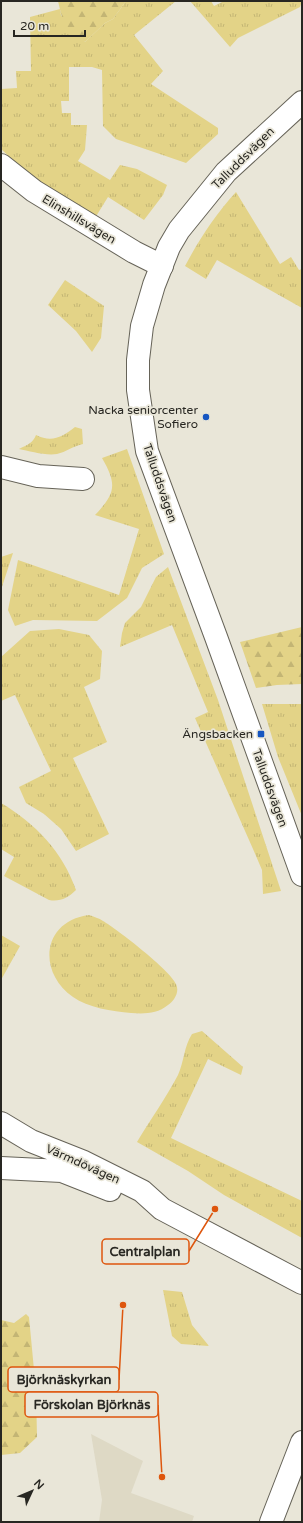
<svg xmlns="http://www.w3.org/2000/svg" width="303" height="1523" font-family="'Varela Round',sans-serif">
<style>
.built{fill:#ded9c5}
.grass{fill:url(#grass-tufts)}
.forest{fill:url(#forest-firs)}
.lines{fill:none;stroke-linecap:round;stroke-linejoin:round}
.street-casing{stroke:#666358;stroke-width:24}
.secondary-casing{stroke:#666358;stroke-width:24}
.street{stroke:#fff;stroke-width:22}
.secondary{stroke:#fff;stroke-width:22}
.poi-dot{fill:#1656c1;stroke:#e9e6d8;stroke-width:1.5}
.labels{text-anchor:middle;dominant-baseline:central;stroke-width:3.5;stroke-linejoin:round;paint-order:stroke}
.street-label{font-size:12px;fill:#282722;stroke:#e9e6d8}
.poi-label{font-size:12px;fill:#282722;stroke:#e9e6d8;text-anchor:end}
.leader{fill:none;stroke:#de560d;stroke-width:1.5}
.callout-dot{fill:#de560d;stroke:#e9e6d8;stroke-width:1.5}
.callout{fill:#e9e6d8;stroke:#de560d;stroke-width:1.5}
.callout-label{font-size:13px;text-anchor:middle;font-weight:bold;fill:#282722}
</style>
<defs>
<pattern id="grass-tufts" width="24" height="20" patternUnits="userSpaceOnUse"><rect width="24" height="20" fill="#e3d387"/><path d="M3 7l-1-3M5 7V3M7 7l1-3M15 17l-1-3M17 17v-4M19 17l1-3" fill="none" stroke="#c3b574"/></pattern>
<pattern id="forest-firs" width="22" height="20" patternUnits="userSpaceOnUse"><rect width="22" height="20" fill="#e3d387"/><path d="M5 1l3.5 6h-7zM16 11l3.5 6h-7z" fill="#c3b574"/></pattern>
</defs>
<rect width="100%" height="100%" fill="#e9e6d8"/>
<path class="built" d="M91 1434 143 1461 131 1493 194 1516 192 1522H99L102 1500Z"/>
<path class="grass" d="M126 1H176L134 35 163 71 151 84 218 128V134L186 163 116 139 103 126 102 70 92 67H69V101H61L62 113H71V125H87L85 150 78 161 110 180 120 165 137 169 167 185 163 195 144 220 108 197 95 218 26 172 1 149V89L17 88 16 71H31L30 17 60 9 61 15 85 42 105 23 113 19Z
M190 1H211L214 6 224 1H302L300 7 238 38 230 47Z
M236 192 280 264 291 257 299 270 302 269V308L217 260 206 279 185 266C200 238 215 215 236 192Z
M65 280 104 306 101 338 92 352 76 331 48 305Z
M75 427 82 429 83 444C73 446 66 452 57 454 46 456 29 451 19 449 27 445 33 443 36 435 52 443 62 437 75 427Z
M127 449 164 554 142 568 127 598 97 621 33 620 15 626 8 610 18 560 119 595 139 529 95 515C116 493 117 484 102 458Z
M13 553 1 590V557Z
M168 567 218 700 281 891 263 894 262 870 253 849 195 718 208 712 172 625 120 647 122 633 125 623 141 607 156 577Z
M59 629 89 635 102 651 100 679 84 687 107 742 73 758 109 834 76 851 61 829 44 814 26 803 19 787 51 771 15 695 1 701V657L30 631Z
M262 704H302V816L278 757Z
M1 803C35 823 63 852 76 890 68 898 60 902 49 900L4 876 14 857 1 849Z
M89 915C94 917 99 918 103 921 117 929 171 971 176 984 180 992 174 1001 168 1005 157 1014 144 1014 131 1013 112 1011 88 1008 73 997 37 972 42 921 89 915Z
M1 935 20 946 1 980Z
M202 1031 243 1067 241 1075 208 1059 171 1138 302 1201V1238L224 1195 188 1171 137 1142C150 1120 166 1098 178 1075 184 1062 184 1046 192 1034Z
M163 1290 182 1292 192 1325 209 1346 181 1344 172 1336Z"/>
<path class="forest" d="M58 1H126L113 19 105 23 85 42C66 29 63 24 58 1Z
M302 627V684L277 685 256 688 240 642Z
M26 1314 29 1317 36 1391 37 1437 20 1453 1 1455V1320L14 1323Z"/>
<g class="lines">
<g class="street-casing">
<path id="street" d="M1 165 34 191 134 252 162 266
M1 467 38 476 83 479
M271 1522 302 1442"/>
</g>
<g class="secondary-casing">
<path id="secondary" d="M302 102 226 172 179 230 169 247 154 285 142 326 138 360V390L147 451 216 637 302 875
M1 1123 31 1141 84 1162 142 1191 162 1209 302 1283
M1 1168 62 1171 110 1190"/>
</g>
<use href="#street" class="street"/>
<use href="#secondary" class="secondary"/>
</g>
<g class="poi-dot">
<circle cx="206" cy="417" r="4"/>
<rect x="257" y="730" width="8" height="8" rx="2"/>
</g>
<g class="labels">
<g class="street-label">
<text transform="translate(243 158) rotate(-45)">Talluddsvägen</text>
<text transform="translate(79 219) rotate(31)">Elinshillsvägen</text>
<text transform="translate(160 483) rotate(71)">Talluddsvägen</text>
<text transform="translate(270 788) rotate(70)">Talluddsvägen</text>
<text transform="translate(83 1164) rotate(24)">Värmdövägen</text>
</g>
<g class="poi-label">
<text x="198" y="410">Nacka seniorcenter<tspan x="198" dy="14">Sofiero</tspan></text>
<text x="253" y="734">Ängsbacken</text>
</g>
</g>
<path class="leader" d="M215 1209L189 1251M123 1305L119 1380M162 1477L158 1405"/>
<g class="callout-dot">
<circle cx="215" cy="1209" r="4"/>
<circle cx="123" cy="1305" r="4"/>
<circle cx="162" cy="1477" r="4"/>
</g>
<g class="callout">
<rect x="102" y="1239" width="87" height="25" rx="4"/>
<rect x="8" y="1367" width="111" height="25" rx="4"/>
<rect x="25" y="1392" width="133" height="25" rx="4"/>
</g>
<g class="callout-label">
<text x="145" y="1256">Centralplan</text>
<text x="64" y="1384">Björknäskyrkan</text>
<text x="92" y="1409">Förskolan Björknäs</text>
</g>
<rect width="303" height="1523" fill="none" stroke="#282722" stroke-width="4"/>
<g transform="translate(32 1491) rotate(46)" stroke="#e9e6d8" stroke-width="3" paint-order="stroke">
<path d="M0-3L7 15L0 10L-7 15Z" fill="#282722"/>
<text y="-6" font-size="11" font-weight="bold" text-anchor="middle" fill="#282722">N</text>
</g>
<path d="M14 30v6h71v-6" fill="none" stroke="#282722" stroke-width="2"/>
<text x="20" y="30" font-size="12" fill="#282722" stroke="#e9e6d8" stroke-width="3" paint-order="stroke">20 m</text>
</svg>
